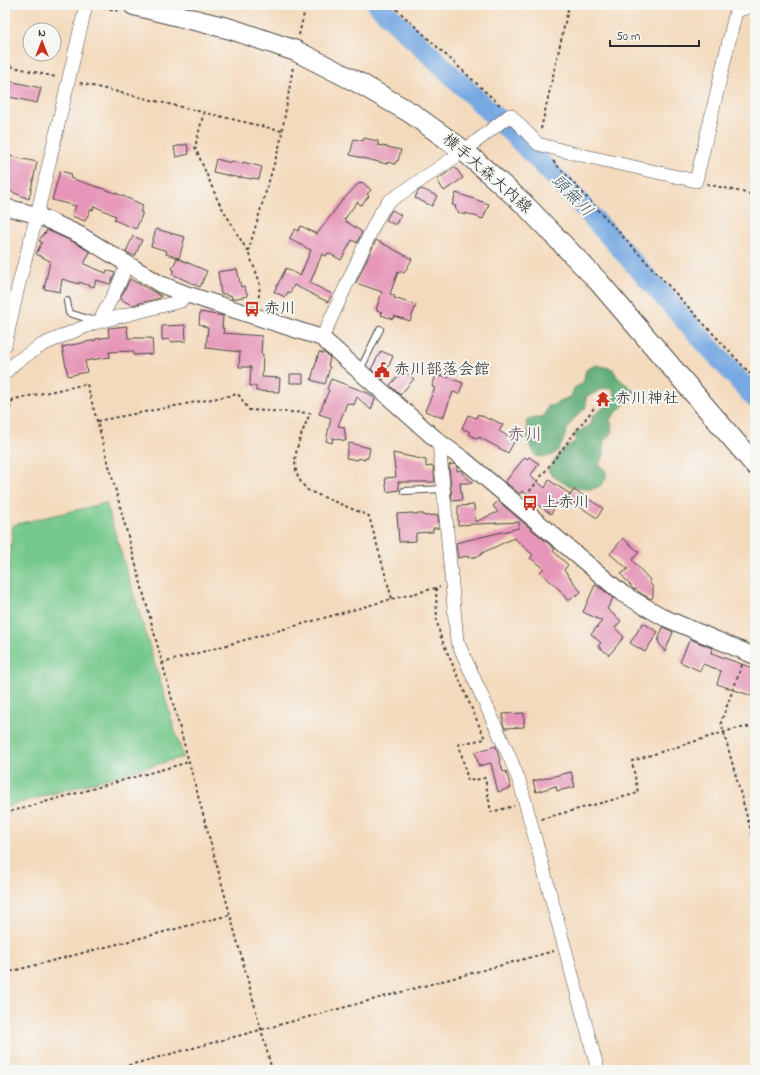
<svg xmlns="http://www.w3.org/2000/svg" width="760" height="1075" font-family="'Indie Flower','Klee One',sans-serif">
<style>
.green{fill:#76c98c;stroke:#507a5c}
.forest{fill:#60ad78;stroke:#466c52}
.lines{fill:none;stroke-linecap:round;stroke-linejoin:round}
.river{stroke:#76a9e2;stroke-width:21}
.building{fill:#e696b8}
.service-casing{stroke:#494541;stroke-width:8}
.minor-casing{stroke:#494541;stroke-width:14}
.tertiary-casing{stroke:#494541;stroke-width:18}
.primary-casing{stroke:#494541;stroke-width:22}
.path{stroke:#494541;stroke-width:2;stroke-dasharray:3 3;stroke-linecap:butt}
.service{stroke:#fff;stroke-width:6}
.minor{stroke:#fff;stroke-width:13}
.tertiary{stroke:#fff;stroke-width:16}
.primary{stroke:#fff;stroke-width:20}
.labels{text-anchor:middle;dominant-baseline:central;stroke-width:4;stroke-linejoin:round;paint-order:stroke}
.street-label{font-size:16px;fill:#2b2b2b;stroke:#f6f6f2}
.poi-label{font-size:16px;fill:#2b2b2b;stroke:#f6f6f2;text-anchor:start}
.water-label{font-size:17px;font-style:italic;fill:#45576b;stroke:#f6f6f2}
.quarter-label{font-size:18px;fill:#6c505c;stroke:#f6f6f2}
</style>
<rect width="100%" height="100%" fill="#f6f6f2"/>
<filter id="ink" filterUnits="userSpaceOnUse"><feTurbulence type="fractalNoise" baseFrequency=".025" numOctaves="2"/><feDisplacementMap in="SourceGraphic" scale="8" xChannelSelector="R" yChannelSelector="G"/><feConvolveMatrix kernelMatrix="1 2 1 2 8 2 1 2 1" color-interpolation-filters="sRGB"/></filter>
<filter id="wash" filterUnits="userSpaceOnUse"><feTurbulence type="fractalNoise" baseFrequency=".012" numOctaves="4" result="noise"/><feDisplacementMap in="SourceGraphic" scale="16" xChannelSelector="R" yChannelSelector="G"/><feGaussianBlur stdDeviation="0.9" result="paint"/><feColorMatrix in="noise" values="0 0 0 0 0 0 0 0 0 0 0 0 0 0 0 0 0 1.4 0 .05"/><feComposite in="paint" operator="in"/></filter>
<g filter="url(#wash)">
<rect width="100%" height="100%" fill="#f4dabc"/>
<path class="green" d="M106 503 183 757 5 807V614L13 525Z"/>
<path class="forest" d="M596 365 613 369 617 377 636 392 610 419 613 432 603 442C605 451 605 457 599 464L606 471C606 474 606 477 605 480 596 499 557 485 548 470 553 462 558 455 565 448 568 445 573 444 576 440L574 434 590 425 593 416 612 401 615 394 613 389C599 386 597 394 586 396V407C580 414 573 418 569 426 561 442 561 461 536 456L527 440 528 431 526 422 530 418H543L548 406C557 405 563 398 571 397L574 388 583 383 586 370Z"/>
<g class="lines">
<path class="river" d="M378 5 510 131 568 190 755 398"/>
</g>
<g id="blocks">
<path class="building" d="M5 80 41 88 37 103 5 96Z
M364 138 378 141V145L401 150 398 161H396L395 164 387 162V164L350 155 354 139 363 141Z
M187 144 189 154 176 157 174 147Z
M5 155 37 162 29 199 5 189Z
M216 159 231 163V161L243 164V162L262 167 259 179 252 178V179L240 177V178L213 172Z
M455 167 463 178 444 191 437 180Z
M60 171 72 174 70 178 116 193 143 205 140 212H142V215L136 229 114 220 116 216 94 206 93 210 91 209 85 221 72 216 76 206 52 200Z
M362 182 371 190 367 194 369 196 361 205 357 202 344 220 362 232 357 243 352 240 341 260 328 253 326 256 322 254 310 283 332 294 328 302 294 285 290 293 288 292 285 297 274 292 286 268 300 276 311 250 289 239 295 229 298 231 301 226 317 234 341 202 359 183 360 184Z
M422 189 437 196 432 206 415 198 418 191Z
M456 193 489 204 483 219 466 213V215L459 213 455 208 456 206 452 205Z
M392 210 401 215 395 225 386 220Z
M156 229 185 237 179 258 166 254 167 251 151 246Z
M47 230 76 243 90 252 84 264 106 273 107 270 115 273 110 284 96 280 94 287 79 282V284L62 279 60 292 44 289 50 261 36 254 42 242 39 241 44 233 45 234Z
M133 236 142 240 135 256 126 252Z
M376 240 412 259 404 273 401 271 400 273 398 272 390 294 395 296 394 298 416 305 410 321 394 316 393 319 381 315 382 312 376 310 382 292 356 283Z
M177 258 207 271 200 287 172 274 174 270 172 269Z
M237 269 241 287 244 286 248 296 232 299 231 295 227 296 226 294H221L218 272Z
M130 279 161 296 160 298 132 305 120 299Z
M200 312 223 316 222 328H224L223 333 262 336 261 354H263L262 377 280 378 279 392 256 391V386H250L251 367H239L240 352 206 348 208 328 199 324Z
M185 325 186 341 171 342 170 339 162 340V326Z
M127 326 128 338H152L153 354 134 355 133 351 109 352 110 357 85 361 87 372 68 376 62 347 96 340 95 339 109 337 108 328Z
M381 351 393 356 383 380 371 369Z
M319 352 326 354 330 358 328 366 330 367 325 384 311 380Z
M404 370 414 379 400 395 390 385Z
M290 374H303V383H290Z
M436 375 441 377V375L463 383 459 394 453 392 443 418 425 411 435 388 432 387Z
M331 379 368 393 375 399 371 410 357 397 354 405 347 403 338 426 344 427 346 441 333 438 332 443 326 441 331 418 319 414 329 390 327 389Z
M478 414 490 420V418L503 425 499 431 515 440 508 453 479 437 478 439 469 434 470 432 462 428 468 415 476 418Z
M349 443 370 448 368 458H365V460L358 458V460L346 458Z
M393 453 426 460V467L433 466 435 482H398L399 490 387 492 385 478 396 477Z
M525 457 527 459 529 457 539 464 530 476 545 488 549 480 570 494 563 506 557 503 551 514 535 503 536 501 522 491 520 494 505 482Z
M454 464 457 466V471L462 470V473L473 483H460L462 500 452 501 449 465Z
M574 490 603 508 597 518 568 499Z
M498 501 555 549 553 551 568 565 564 570 581 592 568 601 560 590 540 572 544 568 530 558 533 555 514 538 482 553V554L479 556 468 558V556L458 558 456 543 519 528V522L458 525V506L474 505 475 522 498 512 493 506Z
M413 513V514H424V516L438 515 439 528H433V532L416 533V541L399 542 397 514Z
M623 538 639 552 632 560 650 580 649 582 653 587V597L651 599 640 593 636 589 634 590 621 574 628 569 610 554Z
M595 585 602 589 613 598 607 609 621 621 615 628 624 637 609 655 598 646 601 643 591 634 602 621 583 612Z
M643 623 658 632 645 652 630 643Z
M663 627 673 632 665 652 658 641Z
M690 639 712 648 711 653 755 669V697L717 684 721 671 703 664 700 671 680 662Z
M524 713V727L505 728 503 724V714Z
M496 746 503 772 506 771 511 788 498 792 491 763 479 766 475 752Z
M571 772 575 787 557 791 556 786 536 792 533 781Z"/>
</g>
</g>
<g filter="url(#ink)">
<use href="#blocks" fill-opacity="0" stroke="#494541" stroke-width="1"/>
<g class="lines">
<g class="service-casing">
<path id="service" d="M67 301 69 313 95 321
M360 370 380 329
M404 491 443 489"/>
</g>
<g class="minor-casing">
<path id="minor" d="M99 322 118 286 127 264
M322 338 374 225 381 212 388 202 464 151 510 115 538 144 572 153 696 181 736 11 755 5
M5 345 19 283 37 215 86 5
M5 373 16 362 42 345 72 332 94 323 181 301 183 293
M439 442 457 641 510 758 520 783 598 1070"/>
</g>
<g class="tertiary-casing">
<path id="tertiary" d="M5 207 37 215 80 235 160 284 183 293 322 338 439 442 463 459 623 594 665 618 755 656"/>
</g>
<g class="primary-casing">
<path id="primary" d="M134 5 231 29 296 51 359 83 411 113 464 151 524 204 598 281 755 465"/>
</g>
<path class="path" d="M392 5 502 107
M98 6 119 11
M299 35 306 5
M5 65 56 77
M80 83 282 131
M204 112 195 147 218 201 248 252
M541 129 569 5
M553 161 755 379
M707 184 755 195
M258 303 260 285 258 277 248 252 280 144 293 67
M5 401 87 384 272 1070
M5 420 13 400
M97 421 238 394 249 410 310 413C300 439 283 469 309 491L369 516 392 599 162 663
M526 496 594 408
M5 531H6L5 546
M436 588 437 622 441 638 485 739 459 744 468 781 485 778 491 812 514 806
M392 599 440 587
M742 665 721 722 755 846
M5 813 189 762
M541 819 638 793 632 761 734 729 755 726
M5 973 230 915
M111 1070 554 951"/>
<use href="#service" class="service"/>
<use href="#minor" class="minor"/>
<use href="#tertiary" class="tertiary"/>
<use href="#primary" class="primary"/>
</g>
</g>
<defs>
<g id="bus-bare" transform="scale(1.2)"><path d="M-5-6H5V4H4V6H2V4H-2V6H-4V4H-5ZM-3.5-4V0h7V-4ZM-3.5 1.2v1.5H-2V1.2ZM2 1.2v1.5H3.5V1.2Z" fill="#c8321e" stroke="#f6f6f2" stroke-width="2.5" paint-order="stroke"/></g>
<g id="civic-bare" transform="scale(1.2)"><path d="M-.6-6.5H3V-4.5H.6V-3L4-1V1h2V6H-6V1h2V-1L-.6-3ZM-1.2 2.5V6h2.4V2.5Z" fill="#c8321e" stroke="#f6f6f2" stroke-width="2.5" paint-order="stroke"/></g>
<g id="temple-bare" transform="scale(1.2)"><path d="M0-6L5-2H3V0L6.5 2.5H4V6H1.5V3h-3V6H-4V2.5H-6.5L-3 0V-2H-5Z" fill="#c8321e" stroke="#f6f6f2" stroke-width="2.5" paint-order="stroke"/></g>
</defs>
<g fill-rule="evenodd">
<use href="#bus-bare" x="252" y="309"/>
<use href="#civic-bare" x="382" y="370"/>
<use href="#temple-bare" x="603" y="399"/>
<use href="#bus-bare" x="530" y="503"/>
</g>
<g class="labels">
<g class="street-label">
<text transform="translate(487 174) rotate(41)">横手大森大内線</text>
</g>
<g class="poi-label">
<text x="264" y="309">赤川</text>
<text x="394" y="370">赤川部落会館</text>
<text x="615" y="399">赤川神社</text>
<text x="542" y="503">上赤川</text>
</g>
<g class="water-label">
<text transform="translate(572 196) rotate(46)">頭無川</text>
</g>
<g class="quarter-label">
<text x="525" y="436">赤川</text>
</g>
</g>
<rect width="760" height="1075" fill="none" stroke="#f6f6f2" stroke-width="20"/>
<g transform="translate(42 42)"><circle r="19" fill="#f6f6f2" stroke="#a5a5a2"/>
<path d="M0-3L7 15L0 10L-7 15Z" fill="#c8321e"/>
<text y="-6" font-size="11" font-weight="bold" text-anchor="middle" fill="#2b2b2b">N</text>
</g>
<path d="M610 40v6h89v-6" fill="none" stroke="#2b2b2b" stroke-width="2"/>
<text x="616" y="40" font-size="12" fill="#2b2b2b" stroke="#f6f6f2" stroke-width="3" paint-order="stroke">50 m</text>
</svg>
